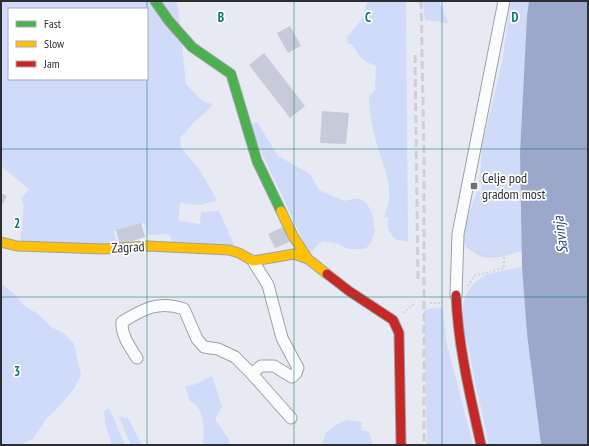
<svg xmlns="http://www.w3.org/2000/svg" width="589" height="446" font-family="'PT Sans Narrow',sans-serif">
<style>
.green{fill:#d0daf9;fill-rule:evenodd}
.water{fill:#9ba8cc}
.building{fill:#c7cbd9}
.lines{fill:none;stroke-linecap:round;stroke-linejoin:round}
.street-casing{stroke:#9fa1a7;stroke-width:13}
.fast-casing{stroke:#9fa1a7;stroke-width:11}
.slow-casing{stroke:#9fa1a7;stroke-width:11}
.jam-casing{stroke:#9fa1a7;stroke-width:11}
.path{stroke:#d3d4d6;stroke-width:2;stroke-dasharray:2 2;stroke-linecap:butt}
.street{stroke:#fbfcfd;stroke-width:11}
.fast{stroke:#4caf50;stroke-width:9}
.slow{stroke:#ffc107;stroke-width:9}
.jam{stroke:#c62828;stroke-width:9}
.rail{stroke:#d0d0d3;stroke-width:3;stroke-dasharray:8 4;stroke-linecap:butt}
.grid{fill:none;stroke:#0f766e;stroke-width:1;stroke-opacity:0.55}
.poi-dot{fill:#6d7076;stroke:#fff;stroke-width:1.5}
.labels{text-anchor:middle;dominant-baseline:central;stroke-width:3.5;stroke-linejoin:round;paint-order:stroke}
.poi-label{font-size:14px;fill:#2c2e33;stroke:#fff;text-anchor:start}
.street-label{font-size:14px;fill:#2c2e33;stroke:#fff}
.water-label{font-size:15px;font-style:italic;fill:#324180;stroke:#fff}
.grid-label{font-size:13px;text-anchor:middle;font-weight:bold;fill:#0f766e;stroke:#fff;stroke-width:3.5;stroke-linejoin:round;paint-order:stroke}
</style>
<rect width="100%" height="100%" fill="#e7eaf2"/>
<path class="green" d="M1 1H176L178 7 186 84 202 101 212 104 210 108 195 121 180 138 181 148 199 169 217 200 201 205 180 203 178 221 200 224 201 212 219 211 235 247 173 242 168 234 148 235 144 223 114 231 117 245 20 243 24 206 21 199 29 189 1 166ZM9 9H147V79H9Z
M367 1H406L408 242 394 239 388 229V218L384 217C386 211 389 204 389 199 391 181 383 164 378 148 373 131 369 114 369 96L375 90 376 66C365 62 358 57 353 45L348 43 347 37 361 20 364 13Z
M423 1H439L448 23 425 20Z
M511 1H529L527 16 520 152 522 251C511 254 498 258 486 258 481 257 475 254 472 251 469 249 465 246 464 242 461 231 473 203 477 191L481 192 482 184 479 182 483 142 502 62Z
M257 122 278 156 310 174 319 190 344 201 358 198 366 202 372 213 375 231 371 243 365 249H348L337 243 322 241 309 254 249 125Z
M522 267 527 334 541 445H489L475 381 463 322V303L466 294 475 282 487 274Z
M1 283 15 295 23 305 38 314 51 327 65 334 74 344 81 374 74 389 54 412 46 419 33 439 22 444V445H1Z
M437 308H443L446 340 473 445H427L424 310Z
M212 376 222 407 215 419 230 441 227 445H203C204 430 206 409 190 401L185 386 193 385Z
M109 408 125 445H112L105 423 104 411Z
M119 417 128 418 142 445H131Z
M347 420 362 422 361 430 369 432 373 445H322L326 432 338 424Z"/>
<path class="water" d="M529 1H588V445H541L527 334 522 267 520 152 527 16Z"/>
<path class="building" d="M290 26 301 46 288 53 277 33Z
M264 53 305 106 290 118 249 65Z
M322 111 349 113 346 144 320 143Z
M1 193 7 196 1 207Z
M141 223 145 237 120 245 116 230Z
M285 226 292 241 275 248 268 234Z"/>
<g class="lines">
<g class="street-casing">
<path id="street" d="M456 295 458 234 504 1
M137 358C130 347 121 335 122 322 143 309 159 300 184 309L197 339 204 347 218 349 235 357 252 374 291 418
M252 374 261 366H274L292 377 296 373 298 368 282 338 268 285 253 261"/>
</g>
<g class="fast-casing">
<path id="fast" d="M155 1 169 21 192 47 231 74 257 161 281 211"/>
</g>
<g class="slow-casing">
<path id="slow" d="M281 211 293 236 308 259
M1 242 17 246 104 249 148 246 229 250 239 253 253 261 294 254 308 259 327 274"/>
</g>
<g class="jam-casing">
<path id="jam" d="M327 274 349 291 393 320 399 333 401 445
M456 295C458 346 470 395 481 445"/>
</g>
<path class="path" d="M467 247 485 256H504V268L474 276 468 286
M430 303H443
M403 313 414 304"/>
<use href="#street" class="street"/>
<use href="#fast" class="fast"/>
<use href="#slow" class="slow"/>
<use href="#jam" class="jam"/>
<path class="rail" d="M421 1 424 153V445
M415 55 418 283"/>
</g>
<path class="grid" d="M147 1V445M294 1V445M442 1V445M1 149H588M1 297H588"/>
<rect class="poi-dot" x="470" y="182" width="8" height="8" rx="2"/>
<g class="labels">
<g class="poi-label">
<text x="482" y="178">Celje pod<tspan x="482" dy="16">gradom most</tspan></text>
</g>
<g class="street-label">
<text transform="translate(128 247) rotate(-3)">Zagrad</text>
</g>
<g class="water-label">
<text transform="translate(560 235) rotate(-97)">Savinja</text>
</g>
</g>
<g class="grid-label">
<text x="221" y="22">B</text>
<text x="368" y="22">C</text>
<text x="515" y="22">D</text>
<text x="17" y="228">2</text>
<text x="17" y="376">3</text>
</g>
<rect width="589" height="446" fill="none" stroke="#2c2e33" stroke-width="4"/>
<rect x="8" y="8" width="140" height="72" fill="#ffffff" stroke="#ababad"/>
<rect x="16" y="21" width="20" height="6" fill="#4caf50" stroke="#ababad"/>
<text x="44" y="28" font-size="12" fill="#2c2e33">Fast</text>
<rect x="16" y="41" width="20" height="6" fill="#ffc107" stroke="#ababad"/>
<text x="44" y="48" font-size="12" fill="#2c2e33">Slow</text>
<rect x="16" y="61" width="20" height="6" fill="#c62828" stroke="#ababad"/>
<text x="44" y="68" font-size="12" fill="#2c2e33">Jam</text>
</svg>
